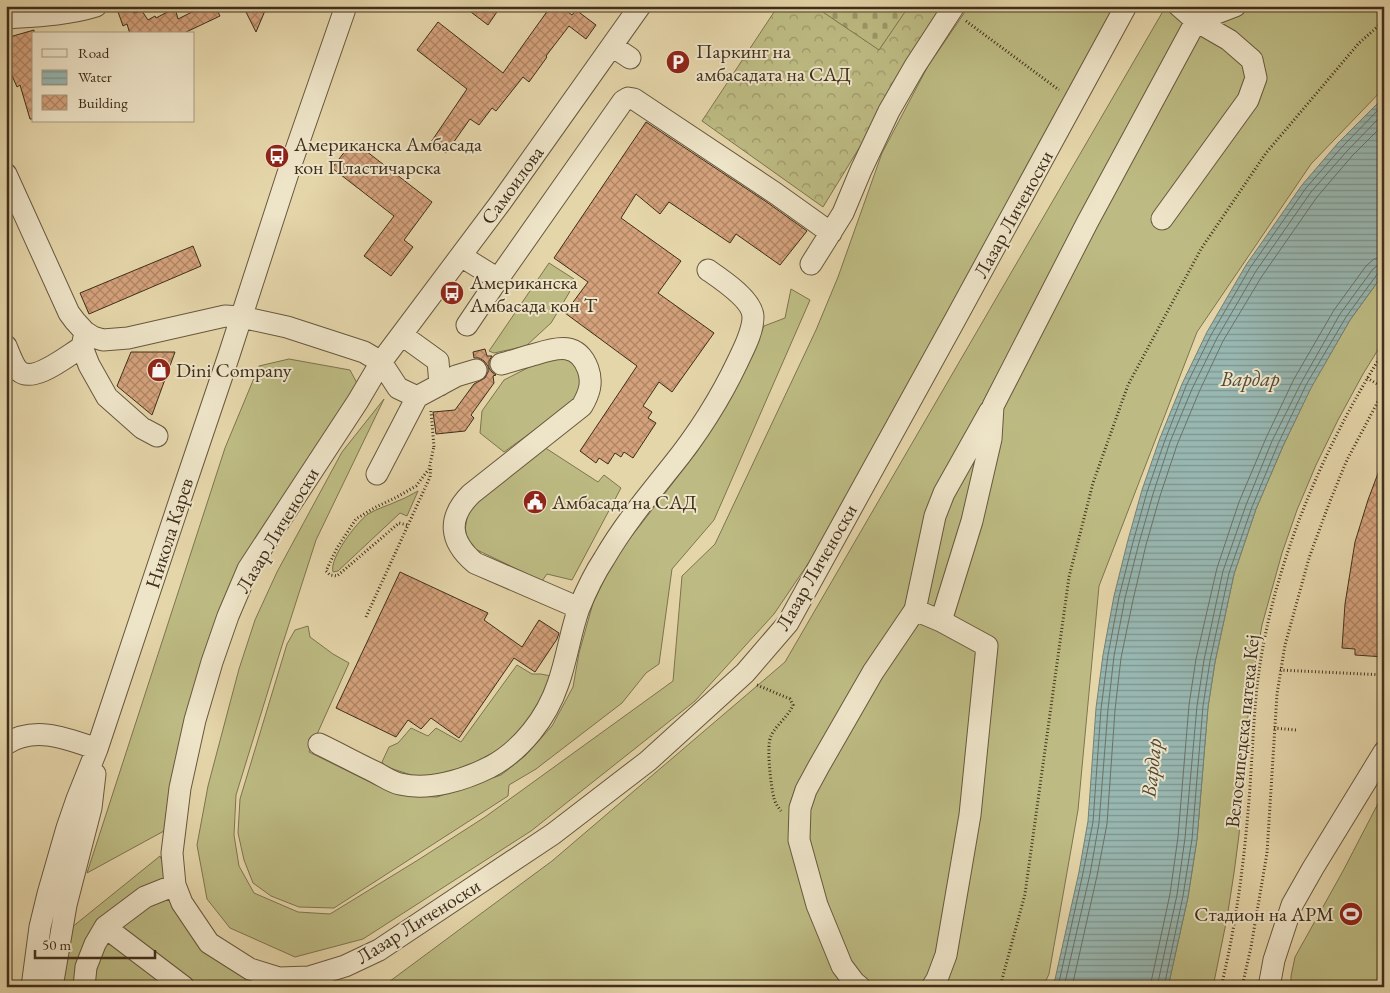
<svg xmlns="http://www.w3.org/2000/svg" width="1390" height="993" font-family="'EB Garamond',serif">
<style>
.grass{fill:#bdbb83;stroke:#7e744f}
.forest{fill:url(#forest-crowns);stroke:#7e744f}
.cemetery{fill:url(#cemetery-stones);stroke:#7e744f}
.water{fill:url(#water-rules);stroke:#748075}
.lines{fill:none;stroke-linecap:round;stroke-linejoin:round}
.shore{stroke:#6c7266;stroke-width:1}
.building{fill:url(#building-cross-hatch);stroke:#3f2e1b}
.minor-casing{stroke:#68583f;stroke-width:23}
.path{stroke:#3f2e1b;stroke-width:3;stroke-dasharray:1 2.5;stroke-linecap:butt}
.minor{stroke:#eee4c8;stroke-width:21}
.labels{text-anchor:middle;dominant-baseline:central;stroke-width:4;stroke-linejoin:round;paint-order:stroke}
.poi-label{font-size:20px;fill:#3f2e1b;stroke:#eee4c8;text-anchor:start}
.street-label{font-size:20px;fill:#3f2e1b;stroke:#eee4c8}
.water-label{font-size:21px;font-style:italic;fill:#514939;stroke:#eee4c8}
</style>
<defs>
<pattern id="forest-crowns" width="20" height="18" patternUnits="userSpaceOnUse" patternTransform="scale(1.25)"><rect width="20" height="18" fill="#bdbb83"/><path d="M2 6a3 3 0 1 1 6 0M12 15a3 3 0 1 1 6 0" fill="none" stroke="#9b986a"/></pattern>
<pattern id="cemetery-stones" width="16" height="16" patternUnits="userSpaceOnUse" patternTransform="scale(1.25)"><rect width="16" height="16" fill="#bdbb83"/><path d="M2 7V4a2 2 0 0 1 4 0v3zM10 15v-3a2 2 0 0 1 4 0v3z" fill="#9b986a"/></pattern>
<pattern id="water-rules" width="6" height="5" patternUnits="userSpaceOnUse" patternTransform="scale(1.25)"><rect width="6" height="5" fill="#98b7b1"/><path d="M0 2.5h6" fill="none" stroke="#7d958f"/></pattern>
<pattern id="building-cross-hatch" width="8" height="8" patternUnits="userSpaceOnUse" patternTransform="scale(1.25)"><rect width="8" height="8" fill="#d4a17b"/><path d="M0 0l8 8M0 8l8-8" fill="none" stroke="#ad8464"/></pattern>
</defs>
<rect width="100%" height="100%" fill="#e5d6aa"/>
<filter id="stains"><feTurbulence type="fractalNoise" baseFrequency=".004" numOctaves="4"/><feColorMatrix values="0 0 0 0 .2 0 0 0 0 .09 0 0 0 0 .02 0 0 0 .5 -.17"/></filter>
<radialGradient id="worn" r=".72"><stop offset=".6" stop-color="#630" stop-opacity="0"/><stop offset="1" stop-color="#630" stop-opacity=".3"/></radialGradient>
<path class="grass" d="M969 6H1115L845 509 774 614 695 701 531 831 363 939 295 957 230 928 207 899 197 845 208 786 239 669 255 620 277 572 342 452 384 399 316 540 280 652 236 795 234 835 239 866 254 893 298 912 330 914 418 860 485 817 673 681 682 576 715 544 816 330 838 277 882 153 928 66Z
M1166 6H1384V88L1311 164 1197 332 1099 586 1078 810 1049 974 1043 987H382L552 861 785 662Z
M549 263 574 279 569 293 551 323 526 346 494 353 489 351Z
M1384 273V340L1363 374 1338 420 1316 465 1297 510 1282 553 1262 625 1253 677 1248 716 1239 835 1234 873 1227 918 1213 987H1168L1188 897 1197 839 1208 707 1215 662 1234 574 1256 509 1283 446 1311 387 1350 320Z
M791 289 810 300 714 520 672 569 659 664 646 673 622 703 536 769 509 785 508 796 334 908 299 907 271 896 253 883 244 860 238 833 240 799 287 644 295 630 308 626 310 637 333 654 349 663 309 752 378 786 413 796 437 797 501 775 525 756 552 726 573 687 579 653 593 603 614 559 696 453 728 403 752 356 764 326 785 318Z
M553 355C577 359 578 366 582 388L569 405 504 452 480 433 482 411 504 380Z
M289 359 350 370 359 387 237 574 164 831 87 873 225 448 259 366Z
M544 447 598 482 604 475 621 488 572 580 547 574 542 581 475 549 464 536 468 512 479 500Z
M418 491 407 516 400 513 338 571 333 572C329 558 357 522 368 514 378 508 390 505 400 500 406 498 412 494 418 491Z
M517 665 532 674H541L551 676 547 691 520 734 498 750 462 769 422 778 408 774 387 767 382 762 389 747 398 743 411 728 428 736 436 728 461 742Z
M1384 792V987H1291V976L1295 957 1343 871Z
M160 856 198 943 295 987H60L71 928Z"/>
<path class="forest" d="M778 6H946L823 207 702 121Z"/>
<path class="cemetery" d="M814 6H909L879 50Z"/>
<path class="water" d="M1384 97V273L1350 320 1311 388 1283 446 1256 509 1234 574 1215 662 1208 707 1197 839 1188 897 1168 987H1053L1056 975 1079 872 1088 821 1096 708 1103 655 1114 596 1128 540 1142 490 1160 438 1182 384 1207 332 1246 265 1302 185 1338 143Z"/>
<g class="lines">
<path class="shore" d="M1058 987 1083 873 1093 822 1101 709 1108 655 1119 597 1133 542 1147 492 1165 440 1186 386 1211 335 1250 268 1306 188 1342 147 1384 104
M1064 987 1090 874 1099 823 1108 709 1114 656 1125 598 1139 543 1153 494 1170 442 1192 389 1217 338 1256 271 1311 192 1347 151 1384 113
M1072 987 1097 876 1107 824 1115 710 1121 658 1133 600 1146 545 1160 496 1177 445 1199 392 1223 341 1262 276 1317 197 1352 156 1384 124
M1150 987 1170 894 1178 837 1189 705 1196 659 1217 568 1239 502 1266 438 1294 379 1334 310 1366 266 1374 259 1384 257
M1157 987 1177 895 1185 838 1197 706 1204 660 1223 571 1246 505 1272 441 1301 383 1340 314 1373 269 1377 266 1384 265
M1164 987 1183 896 1192 839 1203 706 1210 661 1229 573 1252 507 1278 444 1306 385 1346 317 1378 273 1384 271"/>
</g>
<path class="building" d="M116 6H132L134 13 142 11 148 20 155 16 156 18 175 8 178 19 204 6H215L220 16 182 34H130L127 24 123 26Z
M243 6H267L256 32Z
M463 6H501L488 25Z
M551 6H560L572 15 576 10 596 25 586 39 569 26 546 56 547 57 529 82 523 77 496 111 492 108 479 125 470 119 446 153 431 142 467 89 417 50 438 22 503 73Z
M34 30V119H30L20 85 17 87 6 62V38Z
M646 122 768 203 807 231 780 265 736 234 730 243 669 202 660 214 636 194 621 218 681 261 658 293 714 333 672 392 659 382 643 406 652 412 648 418 656 423 633 458 624 452 621 457 615 453 608 464 599 458 596 463 580 451 637 366 565 313 588 282 554 258Z
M353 141 432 202 404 240 413 247 391 276 364 256 394 216 332 168Z
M193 246 201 266 89 314 80 293Z
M485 349 487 356H492L489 361V368L492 372 496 375 493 376 494 383 471 415 474 418 465 431 436 434 433 412 455 410 474 384 485 378 488 372V366L484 361 479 358H474L473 352Z
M131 352H175L152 415 117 386Z
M1383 460H1384V657L1355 655V649L1342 648 1345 604 1355 542 1368 500Z
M400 572 488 613 484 620 522 647 539 620 559 633 557 639 535 672 514 658 459 738 431 718 421 729 408 720 396 737 336 708Z"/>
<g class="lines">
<g class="minor-casing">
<path id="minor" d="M640 6 501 202 381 362 358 401 248 569 228 616 212 662 195 720 180 788 172 853 175 885 182 903 209 943 250 969 279 978 309 977 345 966 379 950 553 834 648 761 745 673 788 623 956 318 1126 6
M6 18C36 16 67 15 96 6
M612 46 630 58
M6 174 69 313 75 321 85 332 93 337 103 340 128 338 225 316 241 317 287 327 364 352 381 362 398 388 417 397 456 376 476 370
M1162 219 1248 100 1256 78 1252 60 1229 40 1196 21 1179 6
M461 256 498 279
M811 264 843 213 861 170 889 111 915 66 954 6
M467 325 498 279 623 101 628 98 634 99 775 193 831 233
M85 332 82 347 89 365 107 397 142 428 157 436
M402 335 438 361 440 385
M6 346C9 353 14 367 19 371 34 384 68 355 82 347
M501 364C513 361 524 357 536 354 558 347 578 342 588 369 593 383 589 394 582 406L471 494C447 518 449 541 475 563L579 608
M377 474 417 397
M915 610 941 621 972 521 991 439 993 406 1087 223 1196 21 1235 6
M6 744C35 725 68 739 97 749
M319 744C338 753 356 763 375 772 383 776 391 782 400 784 429 791 464 780 490 767 522 750 547 717 558 684 567 659 570 633 579 608 586 591 594 574 604 559 623 526 647 497 671 467 697 435 720 399 738 361 744 348 753 332 753 317 753 300 721 279 708 270
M105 927 184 987
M32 987 40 927 48 894 67 828 77 799 97 749 182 494 229 355 290 167 346 6
M52 987 66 905 91 808 95 774
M84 987 86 967 95 944 105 927 145 897 175 885
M860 987 854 982 842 966 817 905 799 840 800 808 806 790 819 766 873 672 915 610 935 516 944 493 990 411
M932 987 937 979 946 955 970 815 987 646 941 621
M1269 987 1274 960 1292 905 1313 868 1384 752"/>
</g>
<path class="path" d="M966 21 1059 90
M1367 378 1384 388
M431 411 434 447
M407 525 399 523 337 576 330 575 326 571 337 548 356 519 374 508 397 497 416 486 429 469 434 446
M366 617 430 477 431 466
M1280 670 1384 675
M757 685 790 699 793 705C788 717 776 725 771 736 766 746 771 787 774 798 775 803 778 807 781 811
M1274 728 1296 730
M1000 987 1025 894 1069 577 1093 483 1128 385 1201 249 1266 153 1359 43 1384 21
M1221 987C1236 926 1244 863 1249 800 1252 763 1253 725 1257 687 1270 571 1322 449 1384 351
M1242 987 1251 947 1267 853 1277 694 1285 645 1309 558 1330 501 1347 460 1384 390"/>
<use href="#minor" class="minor"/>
</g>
<defs>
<g id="parking-disc" transform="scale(1.25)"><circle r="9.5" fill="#8f2418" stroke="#eee4c8"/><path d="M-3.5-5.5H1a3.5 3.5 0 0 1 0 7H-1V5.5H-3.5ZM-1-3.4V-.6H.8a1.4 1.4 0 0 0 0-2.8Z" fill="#fff"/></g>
<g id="bus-disc" transform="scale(1.25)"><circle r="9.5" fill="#8f2418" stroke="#eee4c8"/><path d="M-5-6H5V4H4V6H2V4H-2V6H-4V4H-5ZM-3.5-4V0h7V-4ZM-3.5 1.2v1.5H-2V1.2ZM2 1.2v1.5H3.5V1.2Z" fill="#fff"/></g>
<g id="shop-disc" transform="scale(1.25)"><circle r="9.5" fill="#8f2418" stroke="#eee4c8"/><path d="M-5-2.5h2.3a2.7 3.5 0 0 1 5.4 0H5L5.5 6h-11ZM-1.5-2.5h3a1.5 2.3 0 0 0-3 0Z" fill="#fff"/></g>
<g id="civic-disc" transform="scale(1.25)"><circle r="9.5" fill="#8f2418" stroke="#eee4c8"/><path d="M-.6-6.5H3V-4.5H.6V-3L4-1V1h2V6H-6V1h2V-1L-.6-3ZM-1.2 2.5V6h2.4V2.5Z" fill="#fff"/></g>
<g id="stadium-disc" transform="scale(1.25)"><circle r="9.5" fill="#8f2418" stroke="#eee4c8"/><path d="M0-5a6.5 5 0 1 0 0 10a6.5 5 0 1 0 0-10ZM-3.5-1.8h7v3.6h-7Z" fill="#fff"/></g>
</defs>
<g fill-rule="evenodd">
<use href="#parking-disc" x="678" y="62"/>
<use href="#bus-disc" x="277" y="156"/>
<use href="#bus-disc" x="452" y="293"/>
<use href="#shop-disc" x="159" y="370"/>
<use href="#civic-disc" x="535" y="502"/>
<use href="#stadium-disc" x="1351" y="914"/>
</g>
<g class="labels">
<g class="poi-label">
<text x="696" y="51">Паркинг на<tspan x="696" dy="23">амбасадата на САД</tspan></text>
<text x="294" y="144">Американска Амбасада<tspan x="294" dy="23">кон Пластичарска</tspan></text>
<text x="470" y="282">Американска<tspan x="470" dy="23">Амбасада кон Т</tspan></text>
<text x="176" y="370">Dini Company</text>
<text x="552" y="502">Амбасада на САД</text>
<text x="1334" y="914" text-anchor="end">Стадион на АРМ</text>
</g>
<g class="street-label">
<text transform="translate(512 185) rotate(-54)">Самоилова</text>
<text transform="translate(1013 214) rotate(-61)">Лазар Личеноски</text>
<text transform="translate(277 530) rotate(-59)">Лазар Личеноски</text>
<text transform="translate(169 533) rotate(-72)">Никола Карев</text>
<text transform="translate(816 567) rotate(-60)">Лазар Личеноски</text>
<text transform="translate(1242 731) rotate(-84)">Велосипедска патека Кеј</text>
<text transform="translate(418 921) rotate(-32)">Лазар Личеноски</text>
</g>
<g class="water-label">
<text x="1250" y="378">Вардар</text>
<text transform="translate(1151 768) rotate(-84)">Вардар</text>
</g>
</g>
<rect width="1390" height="993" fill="none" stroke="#e5d6aa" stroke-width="25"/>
<rect x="8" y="8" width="1375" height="978" fill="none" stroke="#3f2e1b" stroke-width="2.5"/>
<rect x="12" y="12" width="1365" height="968" fill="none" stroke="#3f2e1b"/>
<rect x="32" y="32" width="162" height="90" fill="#eee4c8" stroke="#a89b83"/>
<rect x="42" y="49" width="25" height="8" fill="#eee4c8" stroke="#a89b83"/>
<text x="78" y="58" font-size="15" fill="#3f2e1b">Road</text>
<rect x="42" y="70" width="25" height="15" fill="url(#water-rules)" stroke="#a89b83"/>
<text x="78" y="82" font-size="15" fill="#3f2e1b">Water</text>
<rect x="42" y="95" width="25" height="15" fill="url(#building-cross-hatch)" stroke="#a89b83"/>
<text x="78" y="108" font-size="15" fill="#3f2e1b">Building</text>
<path d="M35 950v8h120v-8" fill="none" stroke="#3f2e1b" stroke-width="2.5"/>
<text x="42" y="950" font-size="15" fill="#3f2e1b" stroke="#eee4c8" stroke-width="4" paint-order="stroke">50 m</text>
<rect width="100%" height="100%" filter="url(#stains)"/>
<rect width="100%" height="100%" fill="url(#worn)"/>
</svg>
